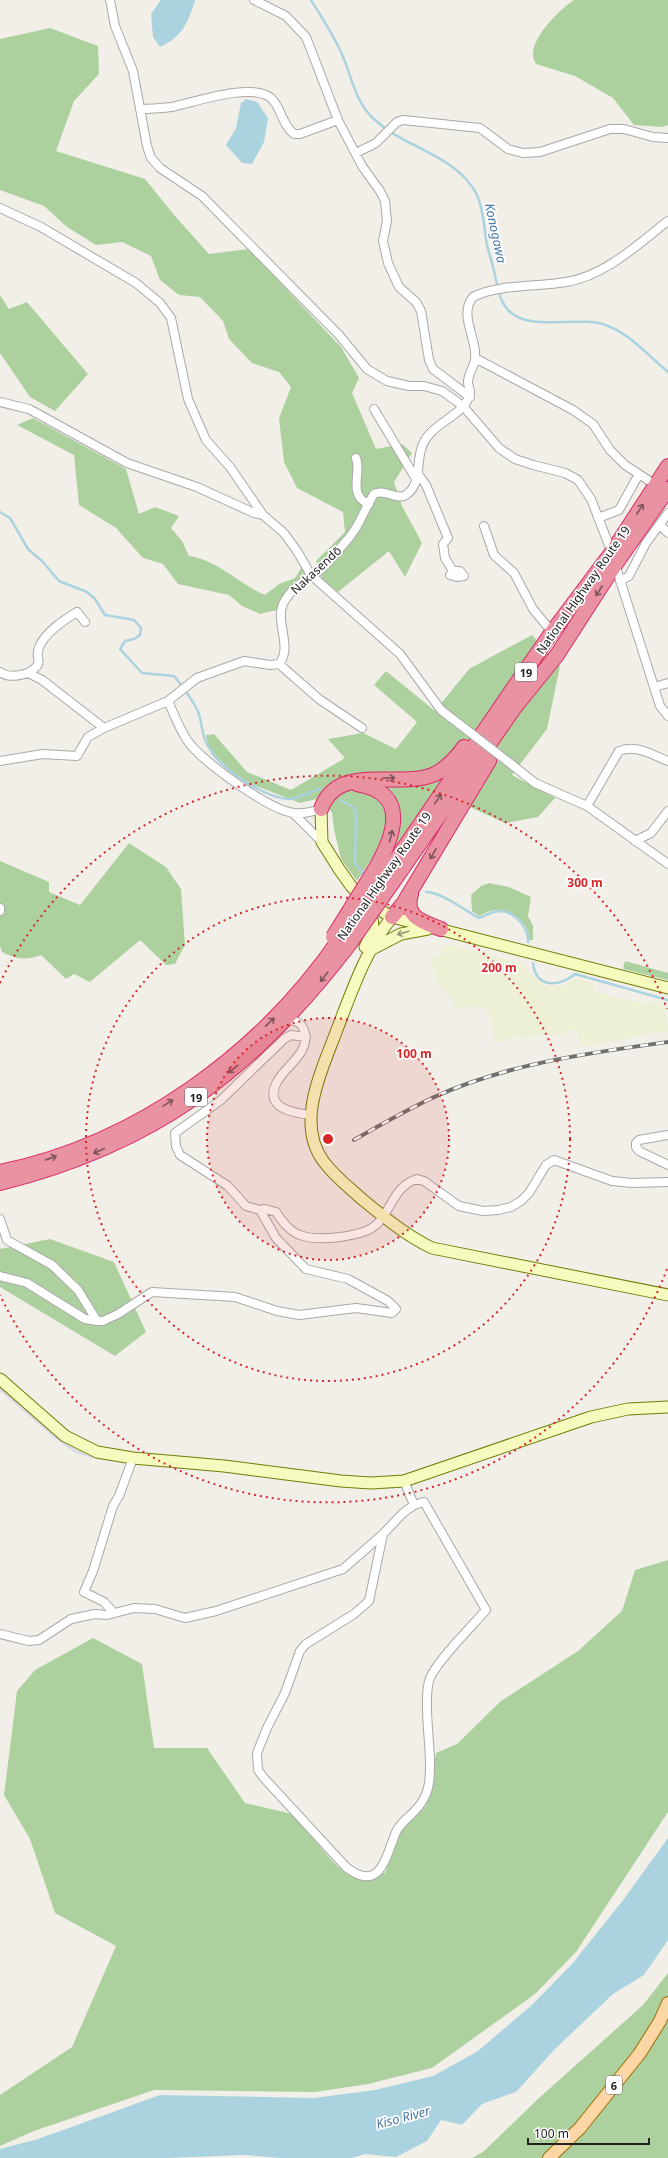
<svg xmlns="http://www.w3.org/2000/svg" width="668" height="2158" font-family="'Noto Sans',sans-serif">
<style>
.farmland{fill:#eef0d5}
.forest{fill:#add19e}
.plaza{fill:#dddde8}
.water{fill:#aad3df}
.lines{fill:none;stroke-linecap:round;stroke-linejoin:round}
.stream{stroke:#aad3df;stroke-width:2.5}
.street-casing{stroke:#a9a9a9;stroke-width:10}
.secondary-casing{stroke:#707d05;stroke-width:13}
.primary-casing{stroke:#a06b00;stroke-width:14}
.highway-casing{stroke:#dc2a67;stroke-width:16}
.street{stroke:#fff;stroke-width:8}
.secondary{stroke:#f7fabf;stroke-width:11}
.primary{stroke:#fcd6a4;stroke-width:12}
.highway{stroke:#e892a2;stroke-width:14}
.rail-casing{stroke:#707070;stroke-width:4}
.rail{stroke:#fff;stroke-width:2.5;stroke-dasharray:8;stroke-linecap:butt}
.street-bridge-casing{stroke:#a9a9a9;stroke-width:10;stroke-linecap:butt}
.highway-bridge-casing{stroke:#dc2a67;stroke-width:16;stroke-linecap:butt}
.street-bridge{stroke:#fff;stroke-width:8}
.highway-bridge{stroke:#e892a2;stroke-width:14}
.oneway{stroke:#7b545c}
.oneway2{stroke:#979978}
.ring{fill:none;stroke:#d62828;stroke-width:2;stroke-dasharray:2 4}
.labels{text-anchor:middle;dominant-baseline:central;stroke-width:3.5;stroke-linejoin:round;paint-order:stroke}
.shield{fill:#fff;stroke:#646464;stroke-width:1}
.shield-label{font-size:11px;font-weight:bold;fill:#222}
.street-label{font-size:12px;fill:#222;stroke:#fff}
.water-label{font-size:13px;font-style:italic;fill:#4a7aab;stroke:#fff}
.centre{fill:#d62828;stroke:#fff;stroke-width:2}
.ring-label{font-size:12px;text-anchor:middle;font-weight:bold;fill:#d62828;stroke:#fff;stroke-width:3.5;stroke-linejoin:round;paint-order:stroke}
</style>
<rect width="100%" height="100%" fill="#f2efe9"/>
<path class="farmland" d="M441 946H453L523 963 524 967 545 986 564 987 576 978 593 983 594 991 615 997 644 1004 650 1002 665 1005 668 1031 588 1046 581 1044 576 1031 571 1030 559 1036 542 1034 528 1038 518 1036 494 1043 491 1019 487 1008H478L477 1006 455 1008 451 996 438 984 430 959 440 955Z"/>
<path class="forest" d="M574 0H668V125L662 127 634 125 613 98 575 76 536 64C535 62 533 58 533 55 532 37 560 9 574 0Z
M50 28 98 46 99 74 74 101 56 151 145 179 175 216 209 254 248 249 341 347 359 378 352 393 376 449 402 444 412 453 394 482 402 506 422 543 405 577 389 551 338 592 322 579 316 561 345 532 343 512 297 488 284 462 279 418 291 387 279 372 252 363 229 339 223 321 200 297 179 295 160 280 151 256 122 242 96 245 67 227 44 206 0 190V39Z
M0 295 9 309 27 302 88 374 55 411 30 397 0 353Z
M33 418 126 469 139 514 155 507 179 516 171 528 182 541 189 556C218 560 239 584 265 595L279 584 295 578 301 568 305 572 291 589 277 610 260 614 242 606 229 595 178 584 163 564 143 558 116 528 79 505 74 455 17 425Z
M532 635 560 666 547 729 512 775 555 798 538 817 505 823 435 791 397 846 384 841 357 881 341 859 334 829 332 812 316 799 300 803 248 783 230 770 216 756 208 745 206 735 214 734 247 772 291 790 345 758 328 739 363 733 396 749 417 722 374 685 386 671 435 711 469 669Z
M129 843 166 867 181 889 185 945 175 964 166 965 140 940 90 982 74 974 66 979 41 955C26 961 16 959 2 952L0 946V861L49 882V892L80 905Z
M489 883 509 887 531 897 528 916 533 926V940H529C531 926 514 911 501 910 493 909 486 913 479 916L472 911 471 895 481 886Z
M625 961 668 973V980L623 969Z
M50 1239 114 1262 146 1332 115 1356 0 1287V1249Z
M668 1560V1812L576 1952 535 1994 432 2068 368 2084 315 2092 154 2090 34 2131 0 2146V2095L72 2047 116 1946 55 1913 30 1839 4 1795 17 1691 35 1670 93 1638 142 1664 154 1748H207L245 1803 292 1814 335 1864 348 1875 385 1873 400 1831 426 1806 436 1753 457 1744 501 1701 578 1651 622 1611 635 1570Z
M668 1973V2158H472L483 2152 539 2098 643 2005Z"/>
<path class="plaza" d="M0 1385 61 1439 75 1449 93 1457V1459L75 1453 53 1437 0 1391Z"/>
<path class="water" d="M161 0H195C188 23 182 37 160 47L153 37 151 14Z
M246 99 257 102 268 118 264 142 252 164 242 163 226 145 236 128 241 103Z
M668 1838V1940L644 1975 613 1994 554 2050 516 2092 482 2104 462 2125 441 2120 427 2141 396 2157 365 2154 352 2158H280L245 2155 166 2158H0V2149L38 2139 160 2095 314 2098 375 2090 433 2076 478 2051 533 2004 572 1964 624 1899Z"/>
<g class="lines">
<path class="stream" d="M311 0C321 16 332 33 340 50 352 74 353 100 374 119 404 148 457 155 477 195 484 211 484 229 487 245 490 257 494 269 496 280 499 292 500 302 509 311 532 333 580 314 608 326 631 335 650 357 668 372
M0 512 10 518 28 549 42 561 59 581 87 592 95 599 105 615 134 620 141 628 140 635 134 639 125 641 120 649 142 673 174 676C181 684 196 705 199 714 202 724 202 735 207 744 217 767 263 797 288 799 298 800 309 791 320 789
M340 800 353 807 356 813 355 863 365 876
M426 892C441 892 464 910 479 918 486 915 493 911 501 911 516 912 529 929 528 942
M533 963C536 989 559 987 575 974L668 1000"/>
<g class="street-casing">
<path id="street" d="M110 0 115 26 133 71 147 146 151 158 160 168 202 196 339 335 367 369 387 381 409 386H424L442 391 463 406 499 448 515 459 533 465 565 473 578 480 591 499 612 553
M254 0 286 16 306 37 338 120 362 166 380 191 385 201 387 221 383 241 388 263 399 287 416 302 421 311 429 360 433 369 470 397
M141 109C152 109 162 108 172 107 195 102 252 82 271 98 281 107 282 125 294 134H300L338 120
M356 153 376 143 397 122 403 120 480 128 508 149 523 153 540 152 610 129H624L653 137 668 138
M0 208 41 227 136 283 160 303 171 318 188 399 206 440 230 467 263 515 284 533 297 551 311 575 400 654 441 710
M475 358 573 410 593 424 610 450 625 465 648 480
M0 402 29 409 127 463 197 487 254 513 263 515
M374 409 416 479
M356 458C362 473 347 496 369 504
M418 474 426 485 448 538 443 544 445 558 453 571H460L464 576 457 577 450 575
M598 518 619 510 639 474
M660 525 668 533
M484 526 494 555 514 573 533 609 552 632
M615 564 660 706 668 716
M620 581 629 576 646 543 668 513
M279 664 319 699 362 728
M0 672C8 678 19 676 28 673L42 680 104 728
M28 673C48 661 32 660 40 645 47 631 64 620 77 612L85 622
M654 687 668 683
M168 701C174 714 179 728 187 740 201 761 269 810 294 813 303 814 312 812 321 809
M0 761 43 754 77 756 88 737 104 728 168 701 197 678 244 661 270 665 279 664C293 648 275 622 283 604 290 589 306 579 319 571 329 563 339 549 348 539 361 524 364 509 374 494 384 488 397 501 406 495 423 483 415 461 423 444 432 423 461 417 469 397 472 392 468 387 468 382 468 374 474 367 475 359 478 340 458 315 473 297 498 284 538 287 566 282 605 276 638 244 668 221
M511 764 535 783 587 806 668 864
M587 806 619 751C636 744 652 755 668 761
M293 813 322 842
M635 841 651 833 668 811
M0 908V911
M287 1020C295 1020 301 1022 304 1030 312 1052 285 1066 277 1082 263 1108 293 1113 311 1115
M668 1135 639 1140 636 1143V1147L639 1151 668 1165
M260 1210 246 1206 228 1186 180 1155 176 1146 175 1133 221 1100 284 1039 291 1035 306 1037
M0 1219 7 1240 52 1265 78 1290 97 1321
M0 1276 27 1283 85 1319 97 1321H103L118 1314 152 1292 235 1297 277 1311 299 1315 356 1308 392 1313 396 1309 388 1301 348 1279 306 1269 276 1238 260 1210 265 1209 276 1212C282 1221 289 1231 300 1235 317 1242 364 1237 377 1224 392 1209 394 1186 417 1179L424 1181 459 1206 483 1211 498 1210 511 1207 521 1201 529 1193 546 1165 554 1160 612 1181 632 1183 668 1182
M383 1534 369 1601 354 1614 306 1644 300 1651 285 1693 267 1728 257 1753 258 1770 263 1777 346 1867C354 1873 363 1879 373 1875 385 1870 391 1842 397 1830 404 1818 418 1812 424 1798 430 1788 430 1774 430 1763 430 1742 423 1696 430 1678 437 1661 472 1626 486 1610L424 1502 414 1505
M114 1613 104 1602 84 1592 93 1571 113 1506 119 1496 133 1458
M0 1634 29 1641 39 1640 71 1619 95 1614 107 1615 134 1608 155 1609 185 1618 216 1611 343 1569 383 1534 403 1513 414 1505 404 1481"/>
</g>
<g class="secondary-casing">
<path id="secondary" d="M321 809 322 842 339 869 351 886 366 902 392 917 668 988
M392 917C366 950 353 988 338 1027 323 1068 294 1123 324 1162 335 1177 350 1188 363 1200 385 1218 407 1236 432 1248L668 1295
M365 947C372 932 378 923 366 910
M374 948 401 934 428 929
M0 1379 65 1436 97 1452 133 1458 224 1466 341 1481 371 1483 404 1481 591 1417 628 1409 668 1407"/>
</g>
<g class="primary-casing">
<path id="primary" d="M549 2158 580 2128 640 2053 660 2021 668 2003"/>
</g>
<g class="highway-casing">
<path id="highway" d="M357 784C411 793 394 837 374 871
M321 809C338 761 400 790 435 774 447 768 456 758 464 747
M384 877 552 632 612 552 668 466
M393 882 515 707 557 655 615 565 668 489
M411 894C404 918 423 922 441 929
M392 917 403 904 489 761
M0 1172C137 1144 260 1054 339 940
M0 1183C154 1145 253 1070 348 946"/>
</g>
<use href="#street" class="street"/>
<use href="#secondary" class="secondary"/>
<use href="#primary" class="primary"/>
<use href="#highway" class="highway"/>
<g class="rail-casing">
<path id="rail" d="M354 1140C380 1125 405 1111 432 1098 506 1064 588 1053 668 1042"/>
</g>
<use href="#rail" class="rail"/>
<g class="street-bridge-casing">
<path id="street-bridge" d="M441 710 511 764"/>
</g>
<g class="highway-bridge-casing">
<path id="highway-bridge" d="M359 912 384 877
M333 937 374 871
M348 946 393 882"/>
</g>
<use href="#street-bridge" class="street-bridge"/>
<use href="#highway-bridge" class="highway-bridge"/>
</g>
<defs><path id="oneway-shaft" d="M-6 0H5M1.5-3L5.5 0L1.5 3" fill="none" stroke-width="1.6" stroke-linecap="round" stroke-linejoin="round"/></defs>
<g class="oneway">
<use href="#oneway-shaft" transform="translate(640 509) rotate(-57)"/>
<use href="#oneway-shaft" transform="translate(599 591) rotate(123)"/>
<use href="#oneway-shaft" transform="translate(389 778)"/>
<use href="#oneway-shaft" transform="translate(438 799) rotate(-55)"/>
<use href="#oneway-shaft" transform="translate(391 836) rotate(-76)"/>
<use href="#oneway-shaft" transform="translate(433 854) rotate(120)"/>
<use href="#oneway-shaft" transform="translate(324 977) rotate(129)"/>
<use href="#oneway-shaft" transform="translate(270 1022) rotate(-44)"/>
<use href="#oneway-shaft" transform="translate(233 1069) rotate(142)"/>
<use href="#oneway-shaft" transform="translate(168 1103) rotate(-32)"/>
<use href="#oneway-shaft" transform="translate(99 1151) rotate(156)"/>
<use href="#oneway-shaft" transform="translate(51 1158) rotate(-19)"/>
</g>
<use class="oneway2" href="#oneway-shaft" transform="translate(403 933) rotate(164)"/>
<circle cx="328" cy="1139" r="121" fill="#d62828" fill-opacity=".12"/>
<g class="ring">
<circle cx="328" cy="1139" r="121"/>
<circle cx="328" cy="1139" r="242"/>
<path d="M667 1269A363 363 0 0 1 0 1295M0 983A363 363 0 0 1 667 1009"/>
</g>
<g class="labels">
<g class="shield">
<rect x="515" y="663" width="22" height="18" rx="3"/>
<rect x="185" y="1088" width="22" height="18" rx="3"/>
<rect x="606" y="2076" width="16" height="18" rx="3"/>
</g>
<g class="shield-label">
<text x="526" y="672">19</text>
<text x="196" y="1097">19</text>
<text x="614" y="2085">6</text>
</g>
<g class="street-label">
<text transform="translate(316 570) rotate(-43)">Nakasendō</text>
<text transform="translate(583 590) rotate(-55)">National Highway Route 19</text>
<text transform="translate(384 876) rotate(-55)">National Highway Route 19</text>
</g>
<g class="water-label">
<text transform="translate(496 233) rotate(78)">Konogawa</text>
<text transform="translate(403 2117) rotate(-15)">Kiso River</text>
</g>
</g>
<circle cx="328" cy="1139" r="6" class="centre"/>
<g class="ring-label">
<text x="585" y="887">300 m</text>
<text x="499" y="972">200 m</text>
<text x="414" y="1058">100 m</text>
</g>
<path d="M528 2138v6h121v-6" fill="none" stroke="#222222" stroke-width="2"/>
<text x="534" y="2138" font-size="12" fill="#222222" stroke="#ffffff" stroke-width="3" paint-order="stroke">100 m</text>
</svg>
